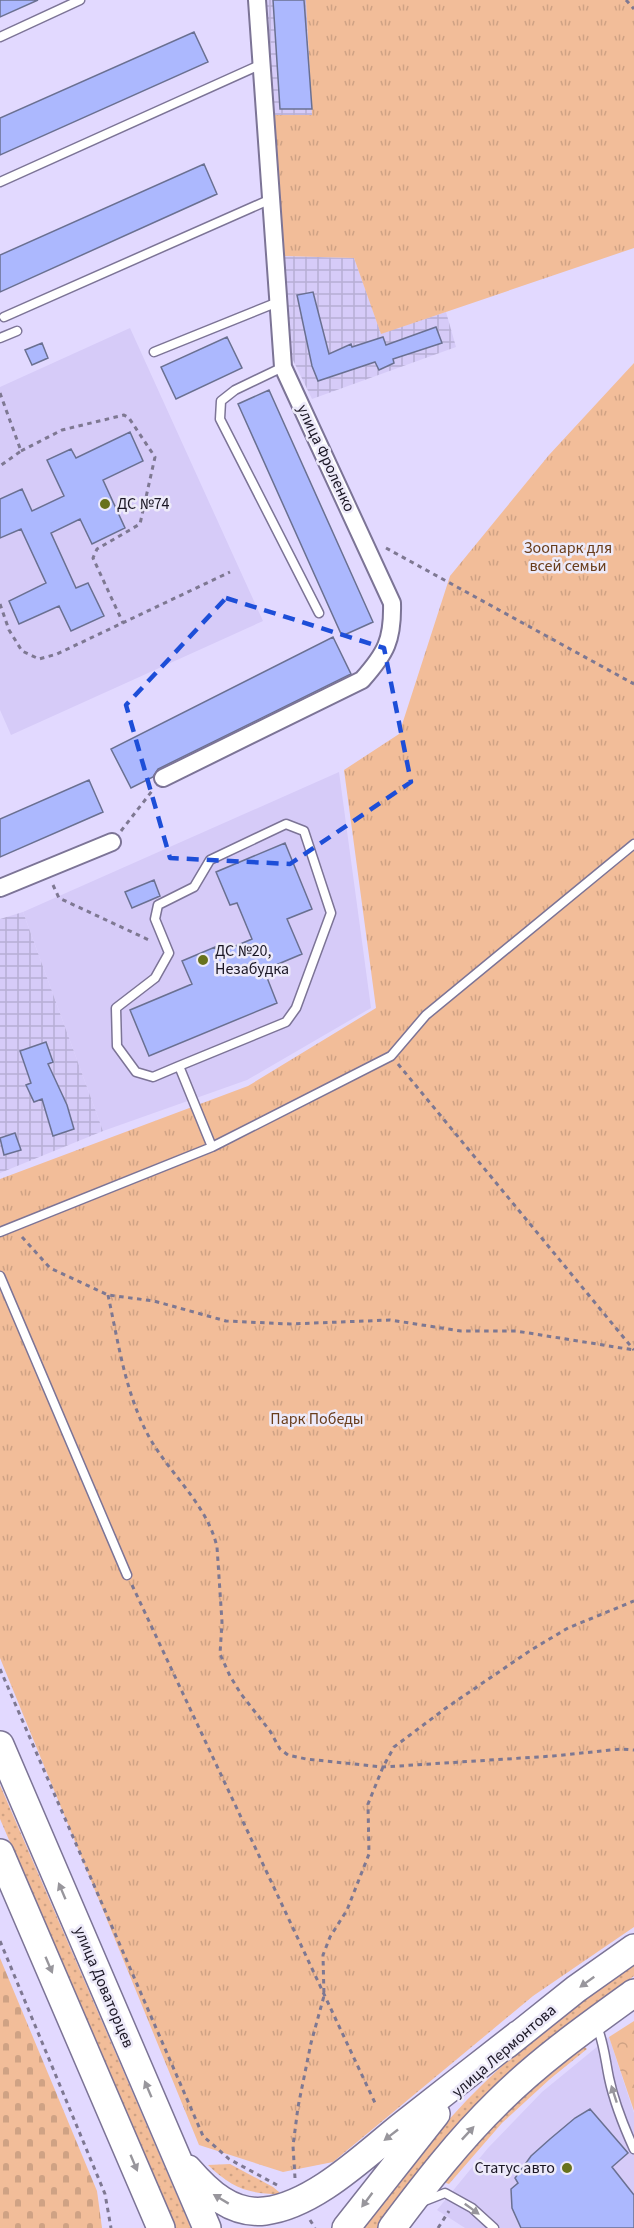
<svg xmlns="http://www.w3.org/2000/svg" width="634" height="2228" font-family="'Source Sans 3',sans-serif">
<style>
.built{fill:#d6cbf8}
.industrial{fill:url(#industrial-grid)}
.grass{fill:url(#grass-dots)}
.forest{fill:url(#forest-crowns)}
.cemetery{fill:url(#cemetery-stones)}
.park{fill:url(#park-tufts)}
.building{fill:#acb8fe;stroke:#6a7091;stroke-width:1.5}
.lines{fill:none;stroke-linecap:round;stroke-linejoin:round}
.lane-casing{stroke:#7c7496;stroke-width:11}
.street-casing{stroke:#7c7496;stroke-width:20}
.primary-casing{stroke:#7c7496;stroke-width:30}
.path{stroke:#7e7892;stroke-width:3;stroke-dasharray:4.5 4.5;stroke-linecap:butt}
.lane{stroke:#fff;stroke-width:8}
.street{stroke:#fff;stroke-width:16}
.primary{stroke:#fff;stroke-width:27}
.oneway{fill:#98969c}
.marked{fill:none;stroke:#1d4ed8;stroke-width:4.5;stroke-dasharray:12 8;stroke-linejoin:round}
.poi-dot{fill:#68721c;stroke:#edeaf9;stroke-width:2}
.labels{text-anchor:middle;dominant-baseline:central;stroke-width:5;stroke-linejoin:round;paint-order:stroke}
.street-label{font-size:16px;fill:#1a1624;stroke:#edeaf9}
.poi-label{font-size:16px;fill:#1a1624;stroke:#edeaf9;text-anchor:start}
.park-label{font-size:16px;fill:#693d1b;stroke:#edeaf9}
</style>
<defs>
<pattern id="industrial-grid" width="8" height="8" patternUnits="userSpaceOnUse" patternTransform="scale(1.5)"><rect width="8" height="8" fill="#d6cbf8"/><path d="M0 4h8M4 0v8" fill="none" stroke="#b7aed4"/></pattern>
<pattern id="grass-dots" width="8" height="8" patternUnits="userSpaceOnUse" patternTransform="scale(1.5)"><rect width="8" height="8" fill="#f2bd99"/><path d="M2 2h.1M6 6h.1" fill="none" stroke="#cfa284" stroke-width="1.8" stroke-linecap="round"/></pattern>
<pattern id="forest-crowns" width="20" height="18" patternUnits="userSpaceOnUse" patternTransform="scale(1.5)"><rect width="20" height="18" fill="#f2bd99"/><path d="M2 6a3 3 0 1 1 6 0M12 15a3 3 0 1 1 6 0" fill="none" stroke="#cfa284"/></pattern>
<pattern id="cemetery-stones" width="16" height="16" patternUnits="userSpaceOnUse" patternTransform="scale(1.5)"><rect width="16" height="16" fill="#f2bd99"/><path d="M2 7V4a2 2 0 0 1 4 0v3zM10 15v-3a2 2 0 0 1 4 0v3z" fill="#cfa284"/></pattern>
<pattern id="park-tufts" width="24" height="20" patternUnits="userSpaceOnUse" patternTransform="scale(1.5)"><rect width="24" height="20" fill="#f2bd99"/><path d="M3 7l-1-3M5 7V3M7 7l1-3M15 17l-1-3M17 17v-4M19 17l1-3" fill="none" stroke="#cfa284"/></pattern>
</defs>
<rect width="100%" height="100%" fill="#e2d9ff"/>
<path class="built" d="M130 328 263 621 11 735 0 710V387Z
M339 772 371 1008 247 1080 103 1131 23 912Z
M609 2037 634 2113V2228H465L437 2210 488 2148 542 2092Z"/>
<path class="industrial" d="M265 0H306L312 115H274Z
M284 256 354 258 381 333 446 312 456 347 312 399 291 356Z
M23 912 103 1131 0 1173V919Z"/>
<path class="grass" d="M0 1785 191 2228H176L0 1819Z
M634 1964V1976C584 2012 535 2048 491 2090 448 2131 412 2181 378 2228H363C401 2179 438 2127 483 2084 529 2039 582 2002 634 1964Z
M584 2046 587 2049 550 2079 502 2123 449 2184 446 2183 444 2180 447 2174 528 2088Z
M230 2164 273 2187 279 2192V2194C247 2194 231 2187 208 2165Z"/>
<path class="forest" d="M634 2021V2111L609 2037Z"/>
<path class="cemetery" d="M0 1958 97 2191 102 2228H0Z"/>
<path class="park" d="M306 0H634V248L381 334 354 258 284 256 274 115H312Z
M634 363V1927L533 1996 333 2162 283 2172 199 2145 0 1658V1179L248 1086 376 1008 344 770 399 734 450 576 549 455Z"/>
<path class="building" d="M0 0H38L0 17Z
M273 0H304L312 109H280Z
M194 32 208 62 0 155V118Z
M204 164 217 194 0 292V255Z
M313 292 329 354 351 344 352 347 383 337 386 345 436 327 442 343 393 359 394 363 379 370 375 362 318 381 312 366 297 295Z
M227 337 242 368 176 399 161 367Z
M42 343 48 358 32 365 25 350Z
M269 390 373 622 342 636 238 404Z
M130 432 143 461 103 480 125 528 92 544 80 519 51 533 76 588 88 583 104 616 71 631 59 606 19 624 9 601 46 583 21 529 0 538V499L22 489 32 511 64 496 47 460 71 449 76 458Z
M333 637 351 674 158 769 153 777 131 788 111 749Z
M89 780 103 812 0 857V819Z
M285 843 312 909 287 919 302 954 264 970 277 1003 149 1056 130 1010 192 984 182 961 215 947 217 954 252 939 237 903 230 905 216 872Z
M154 880 160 896 132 908 125 892Z
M46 1042 53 1062 48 1064 67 1105 74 1129 53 1136 42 1099 34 1102 26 1085 31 1083 20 1051Z
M15 1133 21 1150 4 1155 0 1138Z
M590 2109 628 2153 612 2167 634 2195V2228H521L512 2208 511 2189 518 2183 515 2178 531 2156 550 2139 575 2118Z"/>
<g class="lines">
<g class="lane-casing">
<path id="lane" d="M0 37 80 0
M0 182 262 64
M4 317 271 199
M0 338 17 331
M154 352 278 302
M283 367 235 390 221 401 220 419 319 613
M179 1066 286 1022 296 1008 331 913 304 831 286 824 210 860 194 887 158 905 155 919 169 953 155 978 116 1008 117 1046 136 1072 153 1077 179 1066 212 1147
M0 1232 212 1147 391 1056 426 1015 634 844
M0 1276 127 1575
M596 2024C604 2042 605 2059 609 2078 614 2102 624 2127 634 2149
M422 2202 445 2193 472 2208 494 2228"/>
</g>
<g class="street-casing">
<path id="street" d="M163 778 362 680C386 653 393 640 392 603L283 367 257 0
M0 888 112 842"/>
</g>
<g class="primary-casing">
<path id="primary" d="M0 1745 207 2228
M0 1853 161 2228
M506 2045 576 1989 634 1948
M188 2169C208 2192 232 2215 265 2211 315 2205 366 2154 404 2124 442 2094 481 2064 519 2034
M346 2228 436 2114
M392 2228C425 2184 459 2140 498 2102 539 2061 587 2027 634 1993"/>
</g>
<path class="path" d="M626 0 634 9
M0 393 21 451 0 466
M21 451 62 430 124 415 129 418 155 457 140 524 97 549 93 558 123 623
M386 548 634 684
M0 604 9 630 22 651 39 659 57 654 230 572
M121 831 152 791
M53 885 59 898 149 940
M398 1064 634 1350
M22 1237 50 1268 108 1295 154 1301 226 1321 290 1324 390 1320 461 1331H516L634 1350
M108 1295C118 1341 125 1391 147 1433 167 1472 207 1503 217 1547L222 1622 220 1654 230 1676 241 1694 270 1731 280 1749 288 1755 306 1759 383 1767 553 1756 621 1749 634 1750
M132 1585 376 2105
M0 1669 203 2136 229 2159 277 2185
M0 1941 105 2194 111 2228
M295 2178 293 2146 298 2107 311 2043 324 1996 323 1955 330 1937 347 1910 369 1854 368 1804 383 1767 394 1747 446 1708 531 1650 568 1628 634 1601
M310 2220 315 2228
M438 2228 449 2211"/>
<use href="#lane" class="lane"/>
<use href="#street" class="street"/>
<use href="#primary" class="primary"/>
</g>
<defs><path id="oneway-solid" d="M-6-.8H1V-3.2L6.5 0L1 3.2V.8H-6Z" transform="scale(1.5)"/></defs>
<g class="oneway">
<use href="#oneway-solid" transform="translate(62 1891) rotate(-113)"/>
<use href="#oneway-solid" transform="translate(49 1965) rotate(67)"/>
<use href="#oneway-solid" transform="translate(587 1982) rotate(144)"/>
<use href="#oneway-solid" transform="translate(148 2089) rotate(-113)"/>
<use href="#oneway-solid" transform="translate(614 2094) rotate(-108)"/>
<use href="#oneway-solid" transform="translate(468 2133) rotate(-47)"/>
<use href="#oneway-solid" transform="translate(391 2135) rotate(142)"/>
<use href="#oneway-solid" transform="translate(134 2163) rotate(67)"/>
<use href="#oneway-solid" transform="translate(221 2199) rotate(-149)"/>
<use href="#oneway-solid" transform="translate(367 2200) rotate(127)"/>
<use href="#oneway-solid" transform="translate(472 2209) rotate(36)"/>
</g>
<path class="marked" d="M226 598 384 648 411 782 290 864 170 858 126 705Z"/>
<g class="poi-dot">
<circle cx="105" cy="504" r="6"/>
<circle cx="203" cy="960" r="6"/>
<circle cx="567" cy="2168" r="6"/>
</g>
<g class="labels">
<g class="street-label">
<text transform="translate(326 458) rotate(65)">улица Фроленко</text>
<text transform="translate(104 1987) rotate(67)">улица Доваторцев</text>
<text transform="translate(504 2051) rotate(-41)">улица Лермонтова</text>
</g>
<g class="poi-label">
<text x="117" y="504">ДС №74</text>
<text x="215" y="951">ДС №20,<tspan x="215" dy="18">Незабудка</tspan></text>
<text x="555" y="2168" text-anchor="end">Статус авто</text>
</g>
<g class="park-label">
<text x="568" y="548">Зоопарк для<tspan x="568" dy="18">всей семьи</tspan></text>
<text x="317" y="1419">Парк Победы</text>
</g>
</g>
</svg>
